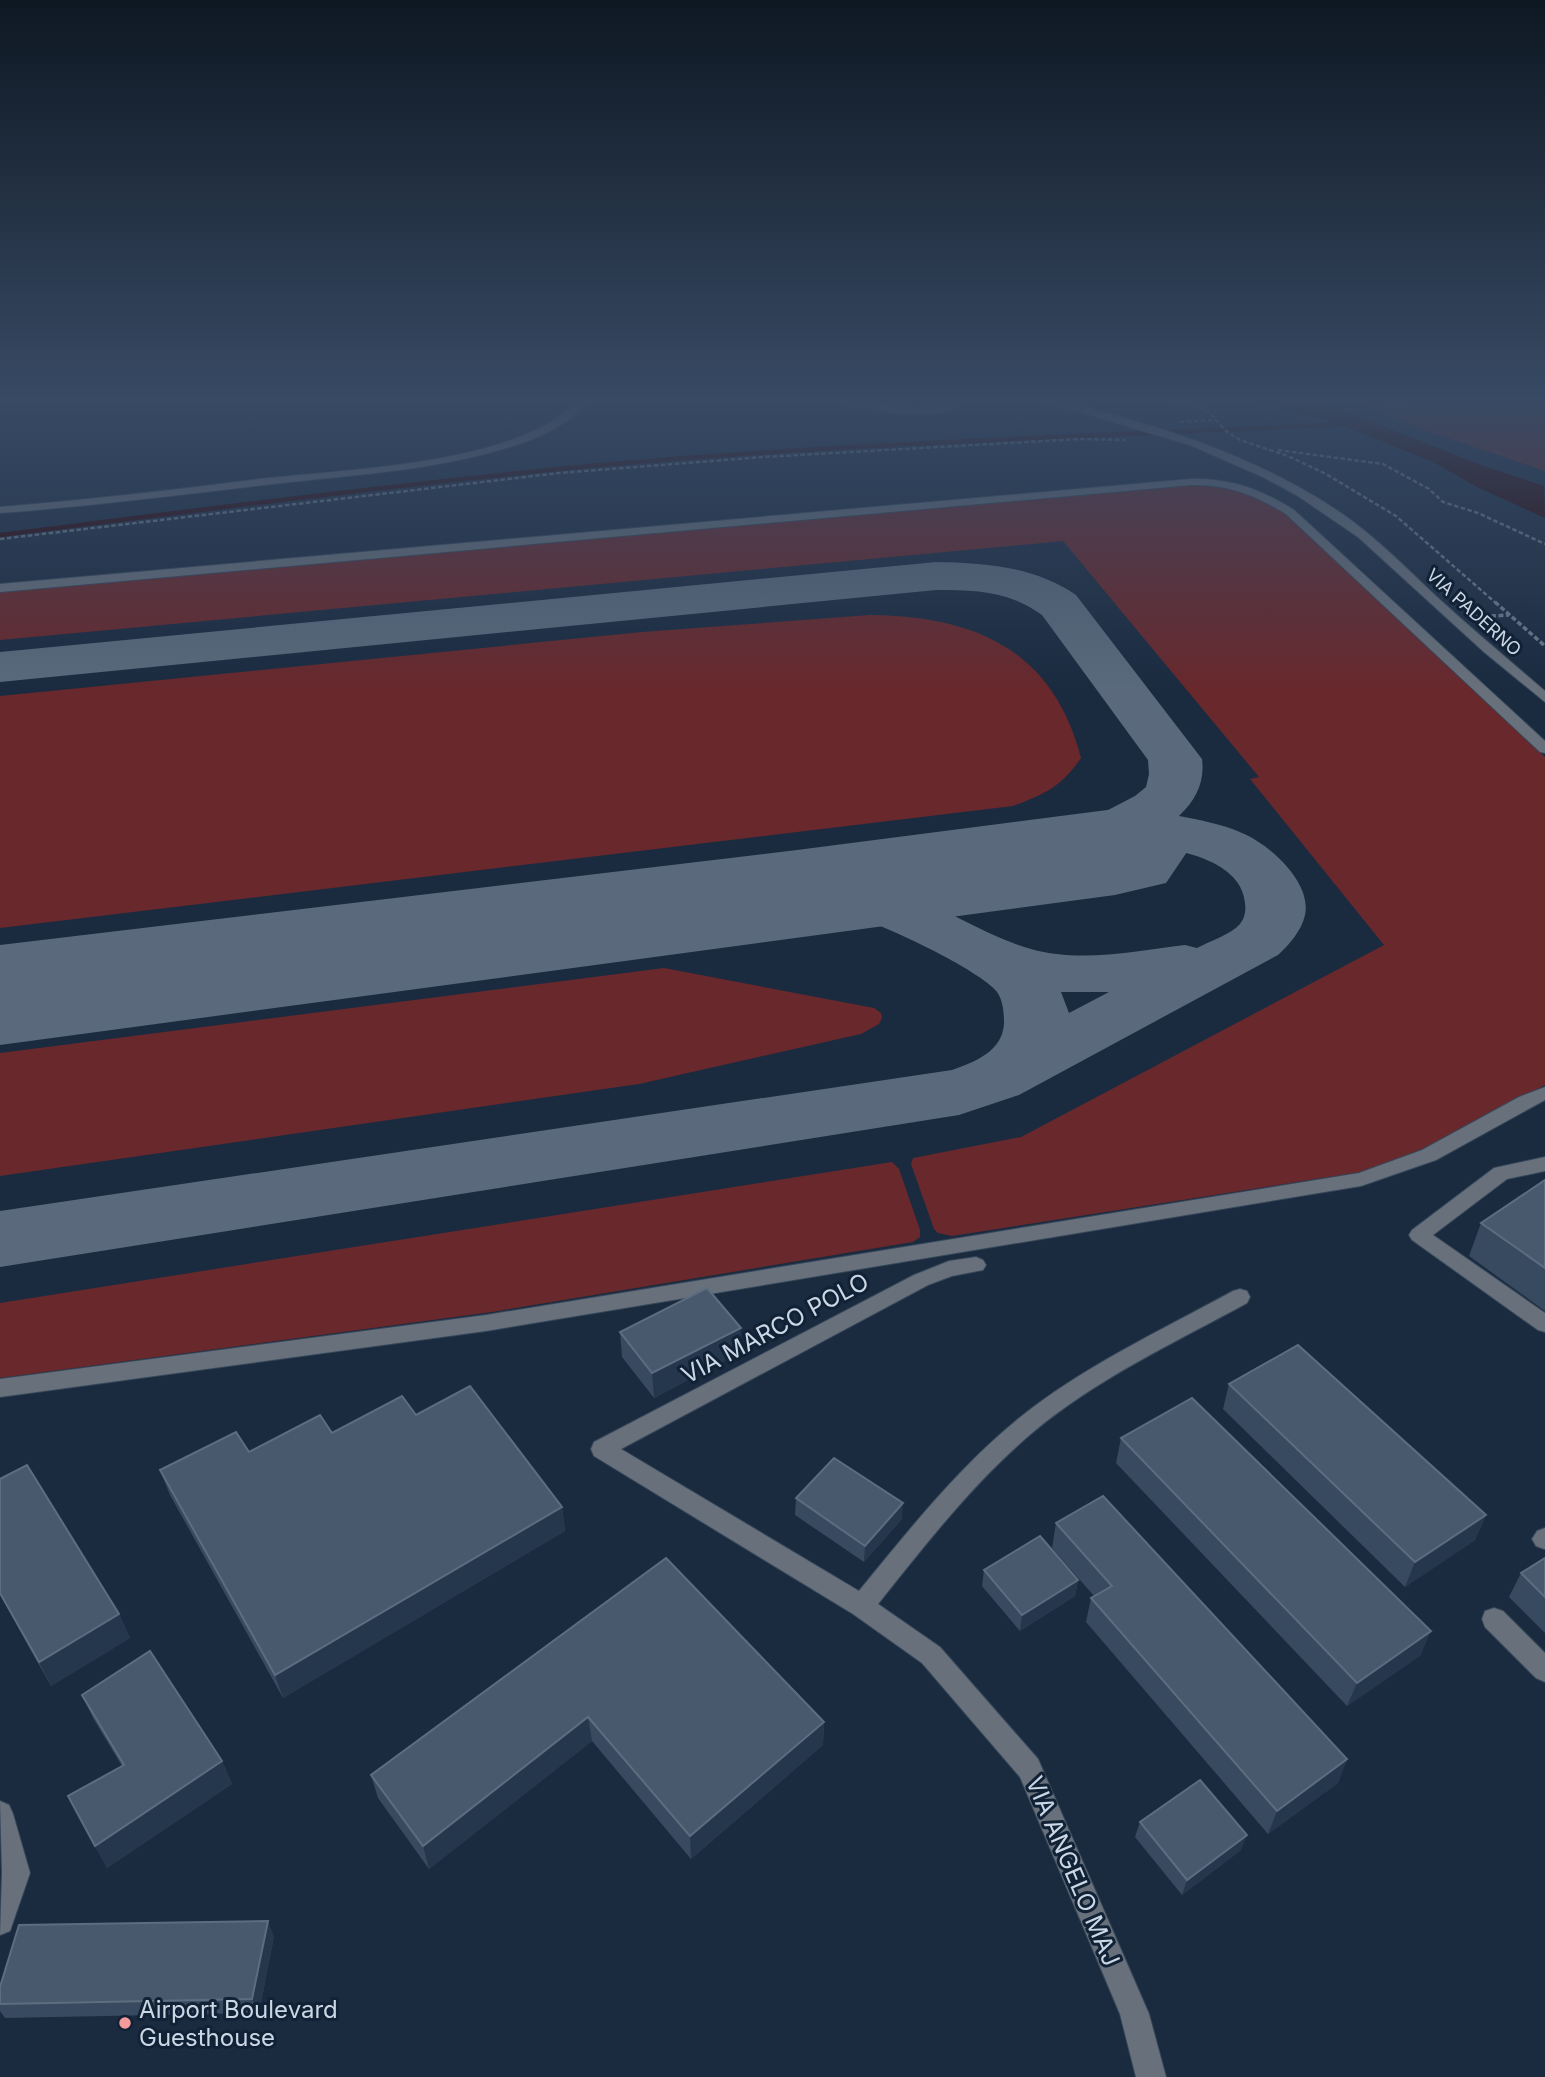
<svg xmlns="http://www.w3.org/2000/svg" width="1545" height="2077" font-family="Inter,sans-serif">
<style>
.green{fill:#68282c}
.water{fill:#2a0206}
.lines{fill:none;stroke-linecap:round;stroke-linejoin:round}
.stream{stroke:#2a0206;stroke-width:4.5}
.taxiway{fill:#5a6a7c;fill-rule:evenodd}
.runway{fill:#5a6a7c;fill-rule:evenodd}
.minor-casing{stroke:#36475a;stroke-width:2}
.path-far1{stroke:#6b798b;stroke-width:2.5;stroke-dasharray:4.5 2.5;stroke-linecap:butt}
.path{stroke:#6b798b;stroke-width:3.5;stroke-dasharray:5 2.5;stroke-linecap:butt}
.minor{fill:#67707b;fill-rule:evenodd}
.wall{fill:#384a5f}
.shaded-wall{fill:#25374d}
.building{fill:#48596d;stroke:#5d6d80;stroke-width:2}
.poi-dot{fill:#f59b9c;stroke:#112136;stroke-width:2.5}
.labels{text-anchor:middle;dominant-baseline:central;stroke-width:6;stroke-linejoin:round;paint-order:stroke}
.far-street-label{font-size:18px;fill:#ccd7e5;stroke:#112136}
.near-street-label{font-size:24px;fill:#ccd7e5;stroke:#112136}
.near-poi-label{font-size:24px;fill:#ccd7e5;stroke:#112136;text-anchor:start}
</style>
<rect width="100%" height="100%" fill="#1a2b40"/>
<path class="green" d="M1351 399H1545V471L1407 424Z
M1199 484 1236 488 1284 513 1545 757V1085L1408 1157 1361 1172 952 1236 938 1233 934 1229 911 1164 913 1158 1021 1137 1384 945 1250 779 1259 777 1063 541 0 640V592Z
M870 615C974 616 1053 649 1081 758 1061 787 1045 794 1013 806L0 928V696L642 632Z
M664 968 874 1008 881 1013 882 1018 879 1024 861 1034 639 1084 0 1176V1053Z
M892 1162 899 1169 920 1230V1237L913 1242 492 1312 0 1378V1303Z"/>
<path class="water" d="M1253 399H1305L1347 412 1481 465 1544 486 1545 518 1477 487 1433 462 1338 424Z"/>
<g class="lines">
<path class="stream" d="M0 535C200 510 399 484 600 465 847 443 1097 436 1345 424"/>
<path class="taxiway" d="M936 562C985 563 1034 566 1076 595L1202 759C1205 782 1196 800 1179 816 1200 820 1222 824 1242 833 1269 844 1312 882 1305 915 1302 930 1289 945 1278 955L1019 1095 959 1115 0 1267V1211L952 1070C975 1062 1003 1051 1004 1023 1004 1013 1003 1000 997 992 980 970 884 925 856 917 830 910 802 914 776 908L767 895 776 882 797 877 825 878 833 866 854 861 1045 838 1083 823 1135 796 1146 787 1149 774 1148 760 1042 615C1010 591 975 590 936 590L0 682V652ZM1149 847C1181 849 1242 862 1245 903 1246 910 1245 918 1240 924 1230 935 1210 941 1197 948L1185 945C1136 951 1080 963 1031 949 985 936 944 907 899 891L1049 872 1084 864 1116 850ZM1061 992H1109L1069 1013Z"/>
<path class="runway" d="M1115 809 1166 821 1187 852 1166 883 1115 895 0 1045V945L797 850Z"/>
<g class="minor-casing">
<path id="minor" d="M579 399H589C573 420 552 432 528 441 450 469 364 474 281 483 188 494 94 506 0 513V507C87 500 173 490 260 479 344 469 522 465 579 399Z
M842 399C879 399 911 417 948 404L949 399H959L957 408C918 421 883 411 845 404L840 401Z
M1035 399H1051C1153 423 1254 454 1341 513 1376 537 1406 568 1437 597 1472 629 1509 660 1545 691V702L1484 652 1358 537 1298 496 1263 477 1190 445Z
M1191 479C1230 478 1261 489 1294 510L1545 741V753L1540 752 1286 514C1255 495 1228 484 1191 485L0 592V584Z
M1545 1087V1100L1436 1160 1361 1186 486 1331 0 1397V1379L486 1315 1359 1173 1422 1150 1519 1097Z
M1545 1157V1171L1507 1179 1433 1235 1545 1313V1332L1538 1330 1412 1240 1409 1235 1412 1230 1494 1168Z
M976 1257 983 1260 986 1265 983 1270 952 1276 928 1285 621 1449 859 1591C908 1531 957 1469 1018 1419 1082 1367 1160 1331 1233 1291L1240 1289 1247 1291 1250 1297 1247 1303C1174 1343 1096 1379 1032 1433 973 1483 926 1544 878 1604L940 1647 1038 1759 1149 2014 1166 2077H1136L1120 2014 1020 1777 922 1663 853 1614 594 1456 591 1449 594 1442 914 1275 949 1261Z
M1545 1528V1549H1544L1536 1546 1532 1539 1537 1531Z
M1494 1608 1503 1611 1545 1653V1682L1536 1678 1485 1627 1482 1619 1485 1611Z
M0 1801 9 1805 13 1814 30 1873 10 1931 0 1935 2 1873Z"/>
</g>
<path class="path-far1" d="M1151 399 1190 404 1209 412 1226 431 1240 440 1288 456 1326 474 1396 516 1497 604
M1180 422 1217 420
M1278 450 1383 464 1429 489 1443 502 1478 513 1545 544
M0 539 559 473 763 457 1080 439 1125 440"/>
<path class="path" d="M1495 602 1545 646
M1476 617 1509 615"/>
<use href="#minor" class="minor"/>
</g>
<path class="wall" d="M1390 399H1411L1395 407 1388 405Z
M1545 1180V1311L1469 1256 1481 1223Z
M620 1332 741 1352 654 1398 622 1357Z
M1229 1384 1486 1515 1475 1540 1405 1587 1223 1409Z
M416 1415 562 1507 565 1531 283 1698 170 1495 160 1470 249 1452 332 1433Z
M1121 1438 1421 1655 1347 1706 1116 1463Z
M0 1479 119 1614 130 1638 51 1686 0 1595Z
M796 1498 902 1519 864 1562 795 1515Z
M1056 1523 1347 1759 1338 1783 1268 1834 1086 1622 1091 1598 1094 1596 1052 1548Z
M666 1558 824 1722 823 1745 691 1859 592 1741 429 1869 378 1798 371 1775Z
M1545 1558V1633L1509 1597 1521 1573Z
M984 1570 1078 1580 1075 1596 1020 1631 982 1586Z
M82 1695 222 1761 232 1784 107 1868 68 1796 122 1766 93 1718Z
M1140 1822 1241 1850 1182 1895 1135 1837Z
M274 1936 259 2013 5 2018 0 2011V1987Z"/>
<path class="shaded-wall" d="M1400 399H1411L1395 407 1397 401Z
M741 1328V1352L654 1398 652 1373Z
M903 1503 902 1519 864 1562 865 1546Z
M562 1507 565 1531 283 1698 275 1675Z
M1486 1515 1475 1540 1405 1587 1415 1562Z
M1078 1580 1075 1596 1020 1631 1022 1615Z
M119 1614 130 1638 51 1686 39 1662Z
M1431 1631 1421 1655 1347 1706 1357 1683Z
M588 1717 592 1741 429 1869 423 1846Z
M824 1722 823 1745 691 1859 690 1836Z
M1347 1759 1338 1783 1268 1834 1277 1811Z
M222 1761 232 1784 107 1868 95 1846Z
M1247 1835 1241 1850 1182 1895 1187 1880Z
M268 1921 274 1936 259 2013 252 1999Z"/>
<path class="building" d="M1545 1180V1268L1481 1223Z
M707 1288 741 1328 652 1373 620 1332Z
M1298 1345 1486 1515 1415 1562 1229 1384Z
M470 1386 562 1507 275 1675 160 1470 236 1432 249 1452 320 1415 332 1433 402 1396 416 1415Z
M1192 1398 1431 1631 1357 1683 1121 1438Z
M834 1458 903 1503 865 1546 796 1498Z
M27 1465 119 1614 39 1662 0 1593V1479Z
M1103 1496 1347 1759 1277 1811 1091 1598 1112 1586 1056 1523Z
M1040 1536 1078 1580 1022 1615 984 1570Z
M666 1558 824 1722 690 1836 588 1717 423 1846 371 1775Z
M1545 1558V1597L1521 1573Z
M150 1651 222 1761 95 1846 68 1796 124 1765 82 1695Z
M1200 1780 1247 1835 1187 1880 1140 1822Z
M268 1921 252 1999 0 2004V1987L19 1925Z"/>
<linearGradient id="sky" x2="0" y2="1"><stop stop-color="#0e1823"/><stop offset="0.58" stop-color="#384a64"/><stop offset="1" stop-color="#384a64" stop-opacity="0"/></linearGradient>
<rect width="1545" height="690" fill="url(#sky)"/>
<circle class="poi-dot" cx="125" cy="2023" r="7"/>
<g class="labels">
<g class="far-street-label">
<text transform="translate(1474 612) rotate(42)">VIA PADERNO</text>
</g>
<g class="near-street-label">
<text transform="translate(775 1328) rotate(-28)">VIA MARCO POLO</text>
<text transform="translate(1073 1871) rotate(67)">VIA ANGELO MAJ</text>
</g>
<g class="near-poi-label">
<text x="139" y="2009">Airport Boulevard<tspan x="139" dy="28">Guesthouse</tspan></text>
</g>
</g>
</svg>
